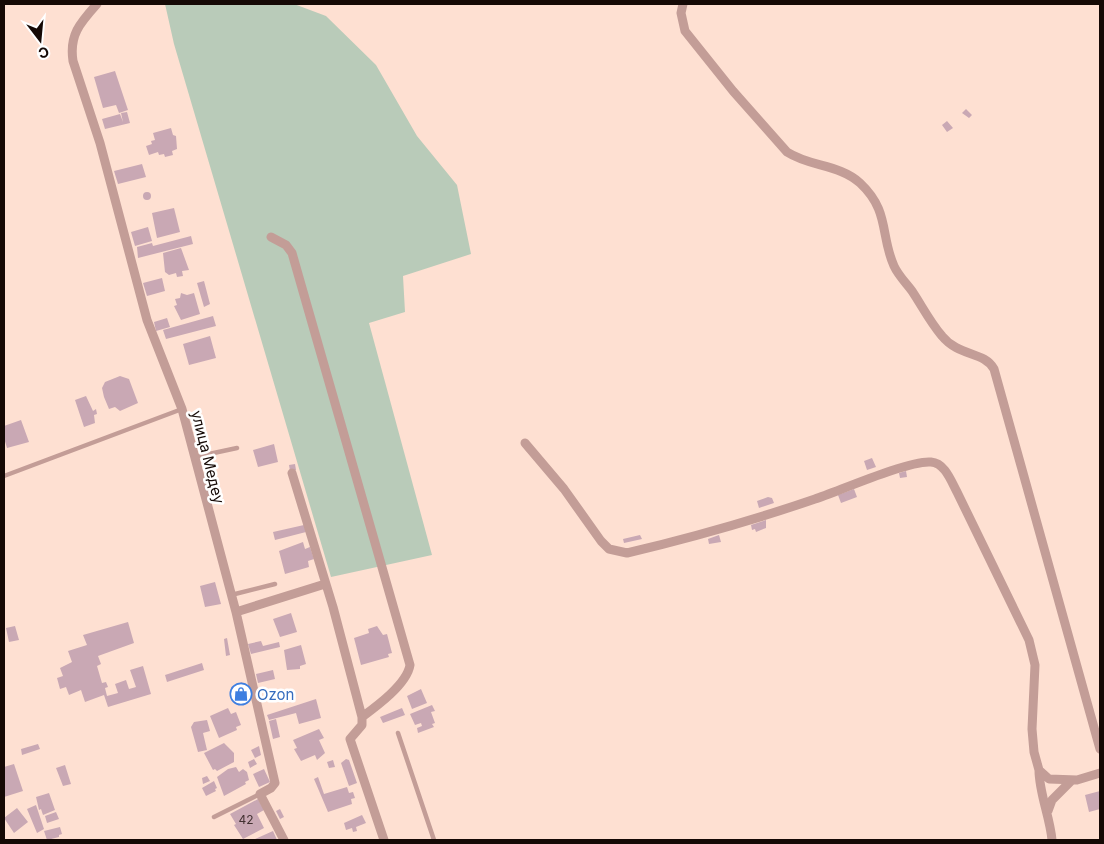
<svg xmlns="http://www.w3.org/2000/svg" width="1104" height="844" font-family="Inter,sans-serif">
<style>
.green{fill:#b9cbb9}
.building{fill:#c9a8b4}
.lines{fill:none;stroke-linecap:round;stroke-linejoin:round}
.service{stroke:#c39d97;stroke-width:4.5}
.minor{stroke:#c39d97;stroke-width:9}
.labels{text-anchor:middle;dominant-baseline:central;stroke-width:5;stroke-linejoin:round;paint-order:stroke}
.number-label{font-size:12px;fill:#423131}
.street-label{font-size:15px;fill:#150905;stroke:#fff}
.shop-label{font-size:15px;fill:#366cbe;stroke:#fff;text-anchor:start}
</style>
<rect width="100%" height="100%" fill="#fee0d2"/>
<path class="green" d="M165 4H294L326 16 376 65 417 136 457 185 471 254 403 276 405 312 369 323 432 555 331 577 174 44Z"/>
<path class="building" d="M115 71 128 110 119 113 116 105 103 108 94 77Z
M966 109 972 115 969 118 962 113Z
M127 112 130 123 105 129 102 119 120 114 123 122 121 113Z
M947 121 953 128 947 132 942 125Z
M171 128 173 135 176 136 177 149 172 151 173 155 165 157 164 154 159 155 158 152 149 155 146 146 152 144 151 141 155 140 153 133Z
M142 164 146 177 118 184 114 171Z
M143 196a4 4 0 1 1 8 0a4 4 0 1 1-8 0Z
M174 208 180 232 157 238 152 213Z
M148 227 152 241 135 246 131 232Z
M191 236 193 244 138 258 137 247 152 243 153 246Z
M181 248 189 270 182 271 183 276 177 277 176 273 169 275 165 272 163 253Z
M162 278 165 291 147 296 143 283Z
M204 281 210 304 204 307 197 283Z
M181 293 187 295 194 293 200 314 181 320 174 306 177 305 175 299 180 298Z
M213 316 216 326 166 339 163 330Z
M167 318 170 327 156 331 154 322Z
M210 336 216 358 189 365 183 344Z
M120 376 129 379 138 403 120 411 115 407 109 409 104 397 102 388 105 382Z
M86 396 93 411 96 409 97 414 94 415 95 423 84 427 75 400Z
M21 420 29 442 7 448 4 438V426Z
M274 444 278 462 258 467 253 450Z
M872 458 876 467 867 470 864 461Z
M295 464 296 470 290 471 289 465Z
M906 471 907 477 900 478 899 473Z
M854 489 857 497 841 503 838 495Z
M768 497 772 498 774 503 759 508 757 501Z
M766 520V528L756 532 755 529 752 530 751 525Z
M304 525 306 532 275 540 273 532Z
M640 535 642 539 624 543 623 539Z
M719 535 721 542 709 544 708 539Z
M303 542 305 549 310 547 314 559 308 561 309 567 285 574 279 551Z
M215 582 221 604 205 607 200 586Z
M291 613 297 632 280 637 273 619Z
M128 622 134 643 98 656 101 664 97 666 102 683 106 682 108 687 105 688 107 696 118 693 115 684 126 680 129 689 136 687 130 670 143 666 151 694 108 707 104 695 85 702 81 690 69 695 66 687 60 689 57 678 63 676 60 668 72 662 68 651 87 645 83 635Z
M15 626 19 640 9 642 6 628Z
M377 626 383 635 387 634 392 653 388 654 389 657 361 665 354 638 369 633 368 629Z
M227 638 230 655 226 656 224 639Z
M261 641 263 646 279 642 280 647 251 654 248 644Z
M301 645 306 664 300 666V669L287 670 284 650Z
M202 663 204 670 167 682 165 675Z
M273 670 275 679 258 683 256 674Z
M242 682 248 695 235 699 231 687Z
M421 689 427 703 412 709 407 696Z
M316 699 321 718 299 724 296 713 269 720 267 715Z
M432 705 435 711 431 712 435 723 432 724 434 727 418 733 417 728 422 726 421 723 415 725 410 714Z
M228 708 231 714 236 712 241 725 236 727 237 730 219 738 210 716Z
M402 708 405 715 383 723 380 717Z
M276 719 280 737 273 739 269 721Z
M207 720 210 731 203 733 207 750 198 752 191 727 194 722Z
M319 729 324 738 319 740 325 753 317 760 315 755 301 761 294 749 297 748 293 740Z
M224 743 234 753V762L217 771 215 769 213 770 204 753Z
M38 744 40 749 22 755 21 749Z
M259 746 261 755 255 758 251 750Z
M254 759 257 764 250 768 248 762Z
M346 759 349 760 357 783 349 786 341 763Z
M333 760 335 767 329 768 327 762Z
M14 764 23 791 4 797V767Z
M65 765 71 784 63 786 56 768Z
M236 767 239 772 243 769 247 772 249 780 245 782 246 784 224 796 217 777 228 769Z
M264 769 270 782 259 787 253 774Z
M207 776 210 781 203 784 202 778Z
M318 777 324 794 347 787 349 793 353 792 355 798 351 799 352 804 328 812 314 779Z
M214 781 217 788 215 789 216 791 206 796 202 788Z
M1100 791V809L1089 812 1085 795Z
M49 793 55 810 43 815 41 809 39 810 36 797Z
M258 799 264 810 257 814 264 828 243 839 234 825 236 824 230 814Z
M36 805 44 829 37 833 27 809Z
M17 808 28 822 14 833 4 818Z
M280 809 284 817 280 819 276 811Z
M56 812 59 819 47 823 45 816Z
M362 815 366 823 356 827 357 831 353 832 352 828 346 830 344 823Z
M60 827 62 834 59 835V837L47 840 44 831Z
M273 831 277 840H253Z"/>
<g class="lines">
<path class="service" d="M195 457 237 448
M4 476 182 409
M231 595 275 584
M398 733 434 840
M214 817 260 794"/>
<path class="minor" d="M97 4C80 23 69 35 73 61L100 143 147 320 182 409 236 612 275 783 271 788 260 794 284 840
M683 4 681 13 685 31 733 91 787 152C810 167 839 164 860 183 890 211 880 235 894 266 898 275 906 283 912 291 922 306 930 322 942 336 959 357 984 351 994 369L1100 749
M271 237 286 245 292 253 410 665C407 684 377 706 362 717
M525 443 564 489 601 541 609 549 627 553C690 538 754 520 815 499 839 491 909 460 931 462 945 463 951 481 957 492L1029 640 1035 665 1032 729 1034 752 1039 770 1049 779 1077 780 1100 773
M292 473 333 607 362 717V725L350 739 352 745 384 840
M236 612 325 584
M1039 770C1039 793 1050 817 1052 840
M1048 811 1052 800 1072 780"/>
</g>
<defs>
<g id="shop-ring" transform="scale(1.125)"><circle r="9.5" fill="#fff" stroke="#3f7fe0" stroke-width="1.5"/><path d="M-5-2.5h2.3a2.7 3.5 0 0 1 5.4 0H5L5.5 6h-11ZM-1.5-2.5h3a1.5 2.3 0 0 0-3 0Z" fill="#3f7fe0"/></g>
</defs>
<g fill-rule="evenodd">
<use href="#shop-ring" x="241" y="694"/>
</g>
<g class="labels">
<g class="number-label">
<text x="246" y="819">42</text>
</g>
<g class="street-label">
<text transform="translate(208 457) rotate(76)">улица Медеу</text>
</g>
<g class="shop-label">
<text x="257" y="694">Ozon</text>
</g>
</g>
<rect width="1104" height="844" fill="none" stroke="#150905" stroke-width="10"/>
<g transform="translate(40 40) rotate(164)" stroke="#ffffff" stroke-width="4" paint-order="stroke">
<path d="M0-4L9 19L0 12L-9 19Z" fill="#150905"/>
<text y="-8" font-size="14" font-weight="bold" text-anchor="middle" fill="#150905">С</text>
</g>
</svg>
